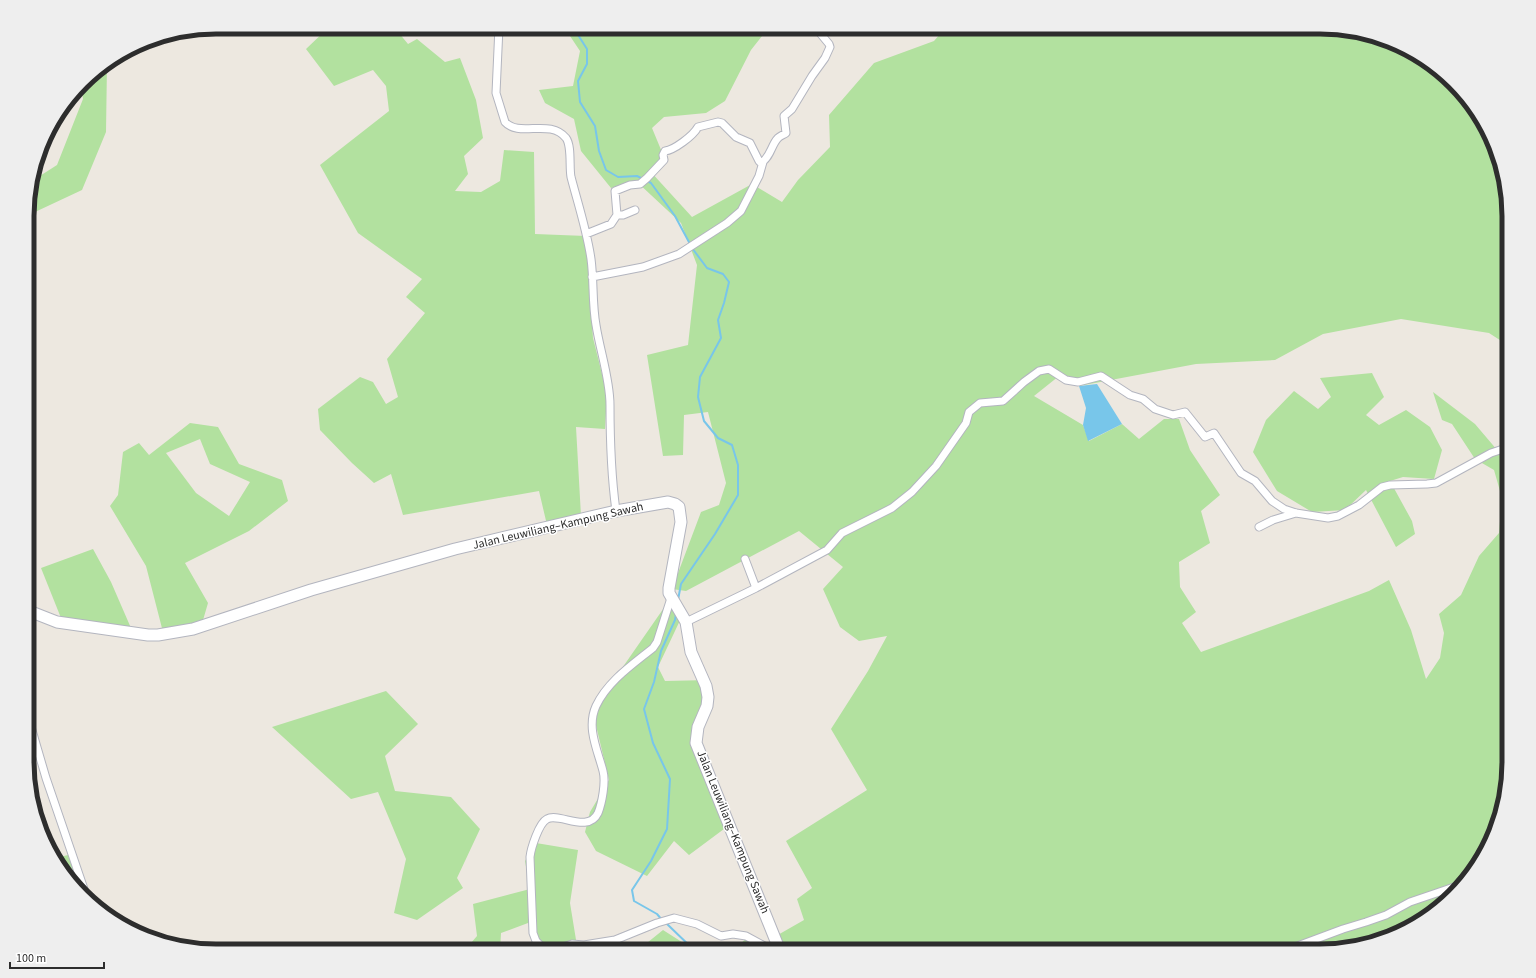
<svg xmlns="http://www.w3.org/2000/svg" width="1536" height="978" font-family="'Source Sans 3',sans-serif">
<style>
.green{fill:#b2e19f;fill-rule:evenodd}
.water{fill:#78c6ea}
.lines{fill:none;stroke-linecap:round;stroke-linejoin:round}
.stream{stroke:#78c6ea;stroke-width:2}
.street-casing{stroke:#b3b5bf;stroke-width:9}
.secondary-casing{stroke:#b3b5bf;stroke-width:13}
.street{stroke:#fff;stroke-width:7}
.secondary{stroke:#fff;stroke-width:11}
.labels{text-anchor:middle;dominant-baseline:central;stroke-width:3;stroke-linejoin:round;paint-order:stroke}
.street-label{font-size:12px;fill:#2d2d2d;stroke:#fff}
.rim{fill:none;stroke:#2d2d2d;stroke-width:5}
</style>
<rect width="100%" height="100%" fill="#ede8e0"/>
<path class="green" d="M329 27H394L408 44 417 39 445 62 460 58 476 100 483 138 464 156 468 174 455 191 481 192 500 181 504 150 534 152 535 234 586 236 593 338 607 394 605 429 576 427 581 516 547 525 539 491 403 515 391 474 374 483 352 463 320 430 318 409 360 377 373 382 386 404 398 397 387 359 425 313 406 297 422 279 358 233 320 165 389 111 386 86 373 70 334 86 306 49Z
M564 27H769L751 50 725 101 706 113 664 117 652 128 664 157 650 171 692 217 752 184 782 202 798 180 830 147 829 115 874 63 934 41 946 27H1320L1369 34 1425 59 1484 122 1509 204V346L1489 333 1401 319 1323 334 1275 360 1196 364 1079 386 1059 376 1034 396 1083 425 1089 441 1122 424 1139 439 1164 419H1179L1190 450 1220 495 1201 511 1210 543 1179 562 1180 587 1196 612 1182 623 1201 652 1369 591 1389 580 1411 630 1426 679 1440 658 1444 633 1439 614 1461 595 1479 556 1499 533 1502 498 1494 470 1475 459 1452 424 1442 420 1433 392 1475 424 1509 464V774L1499 823 1477 867 1414 926 1332 951H732L748 937 779 949 776 936 804 920 797 899 812 888 786 841 867 790 831 729 868 671 887 636 859 641 840 627 823 589 843 567 799 531 686 591 672 589 701 512 719 505 726 483 708 412 684 415 683 455 663 456 647 355 688 345 697 265 681 223 636 181 611 188 581 151 574 119 545 103 539 90 573 86 580 51Z
M851 27H919L918 28 866 35Z
M107 64 106 132 82 190 35 212 29 216V192L32 181 57 165 83 99 81 87 91 74Z
M1372 373 1384 397 1366 415 1379 425 1406 410 1430 427 1442 450 1434 479 1403 477 1390 481 1412 521 1415 534 1396 547 1366 490 1345 510 1312 512 1277 491 1253 452 1266 420 1294 391 1318 409 1331 397 1320 378Z
M190 423 218 427 239 464 282 480 288 501 249 531 185 563 208 603 201 627 164 636 146 566 110 506 118 495 123 452 139 443 149 455ZM200 439 210 464 250 482 229 516 196 493 166 453Z
M93 549 111 582 134 635 63 623 41 568Z
M668 602 683 614 658 667 665 681 710 680 709 707 694 740 728 826 689 855 674 841 647 876 596 851 585 832 590 812 609 780 594 717 611 684Z
M386 691 418 724 385 756 395 791 451 797 480 829 457 878 463 888 417 920 394 913 406 859 378 792 351 799 272 727Z
M536 843 578 850 570 903 577 946 581 951H536V920L501 933 500 951H464L477 936 473 904 530 889 525 861Z
M68 855 79 887 59 867 56 858Z
M663 930 696 951H637Z"/>
<path class="water" d="M1097 384 1122 424 1088 441 1083 425 1086 408 1079 386Z"/>
<g class="lines">
<path class="stream" d="M573 27 587 49V64L578 81 580 102 595 126 599 151 606 170 618 177 637 176 643 179
M647 181 651 183 675 216 690 244
M678 600 681 584 715 534 738 495V465L732 445 718 438 704 421 698 397 700 377 721 338 718 320 724 303 729 282 723 274 707 268 692 248
M662 920 657 914 634 901 632 890 651 861 667 829 670 779 653 743 644 709 654 682 661 651 675 620 676 614
M666 923 695 951"/>
<g class="street-casing">
<path id="street" d="M499 27 496 93 505 122C519 138 550 118 566 138 572 146 569 167 571 177 578 204 587 231 591 259 594 281 592 303 596 325 600 351 610 379 610 405 610 442 611 474 616 511
M617 215 615 191 630 185 640 184 647 178 664 160 663 155 665 151C674 150 693 136 698 127L718 122 722 123 736 137 750 143 759 161 761 163C771 157 771 145 778 138 780 136 783 135 786 133L784 116 792 109 812 76 825 58 830 47 829 44 815 27
M586 234 611 224 617 215H623L635 210
M592 277 643 267 679 254 727 223 741 211 759 176 763 162
M1259 527 1273 520 1296 513
M745 559 756 588
M671 598 657 642 653 648C632 665 608 681 596 706 586 728 598 751 603 771 606 782 602 803 598 813 588 834 559 812 547 819 539 823 531 848 530 857L533 933 536 941 542 947 548 950H554L572 944 584 945 615 940 657 923 674 918 697 924 721 936 733 934 746 936 768 948 777 951
M686 622 756 588 827 550 842 533 892 508 912 492 936 466 966 423 969 412 980 403 1003 401 1024 382 1039 371 1049 369 1066 380 1078 382 1101 376 1130 395 1143 399 1155 409 1173 415 1185 412 1205 437 1214 433 1241 473 1255 481 1272 501 1284 509 1296 513 1328 518 1338 516 1359 505 1382 487 1390 485 1427 484 1436 483 1491 453 1509 447
M29 720 46 778 86 895
M1497 827 1501 812
M1284 951 1343 929 1366 922 1386 915 1410 902 1457 886"/>
</g>
<g class="secondary-casing">
<path id="secondary" d="M29 611 57 622 148 635H158L193 629 311 590 455 549 616 511 668 502 675 504 679 507 681 522 669 588V593L686 622 691 652 706 686 708 697 707 706 698 727 696 743 780 951"/>
</g>
<use href="#street" class="street"/>
<use href="#secondary" class="secondary"/>
</g>
<g class="labels">
<g class="street-label">
<text transform="translate(558 526) rotate(-13)">Jalan Leuwiliang–Kampung Sawah</text>
<text transform="translate(733 832) rotate(68)">Jalan Leuwiliang–Kampung Sawah</text>
</g>
</g>
<path d="M0 0H1536V978H0ZM216 34H1320A182 182 0 0 1 1502 216V762A182 182 0 0 1 1320 944H216A182 182 0 0 1 34 762V216A182 182 0 0 1 216 34Z" fill="#eee" fill-rule="evenodd"/>
<path class="rim" d="M216 34H1320A182 182 0 0 1 1502 216V762A182 182 0 0 1 1320 944H216A182 182 0 0 1 34 762V216A182 182 0 0 1 216 34Z"/>
<path d="M10 962v6h94v-6" fill="none" stroke="#2d2d2d" stroke-width="2"/>
<text x="16" y="962" font-size="12" fill="#2d2d2d" stroke="#ffffff" stroke-width="3" paint-order="stroke">100 m</text>
</svg>
